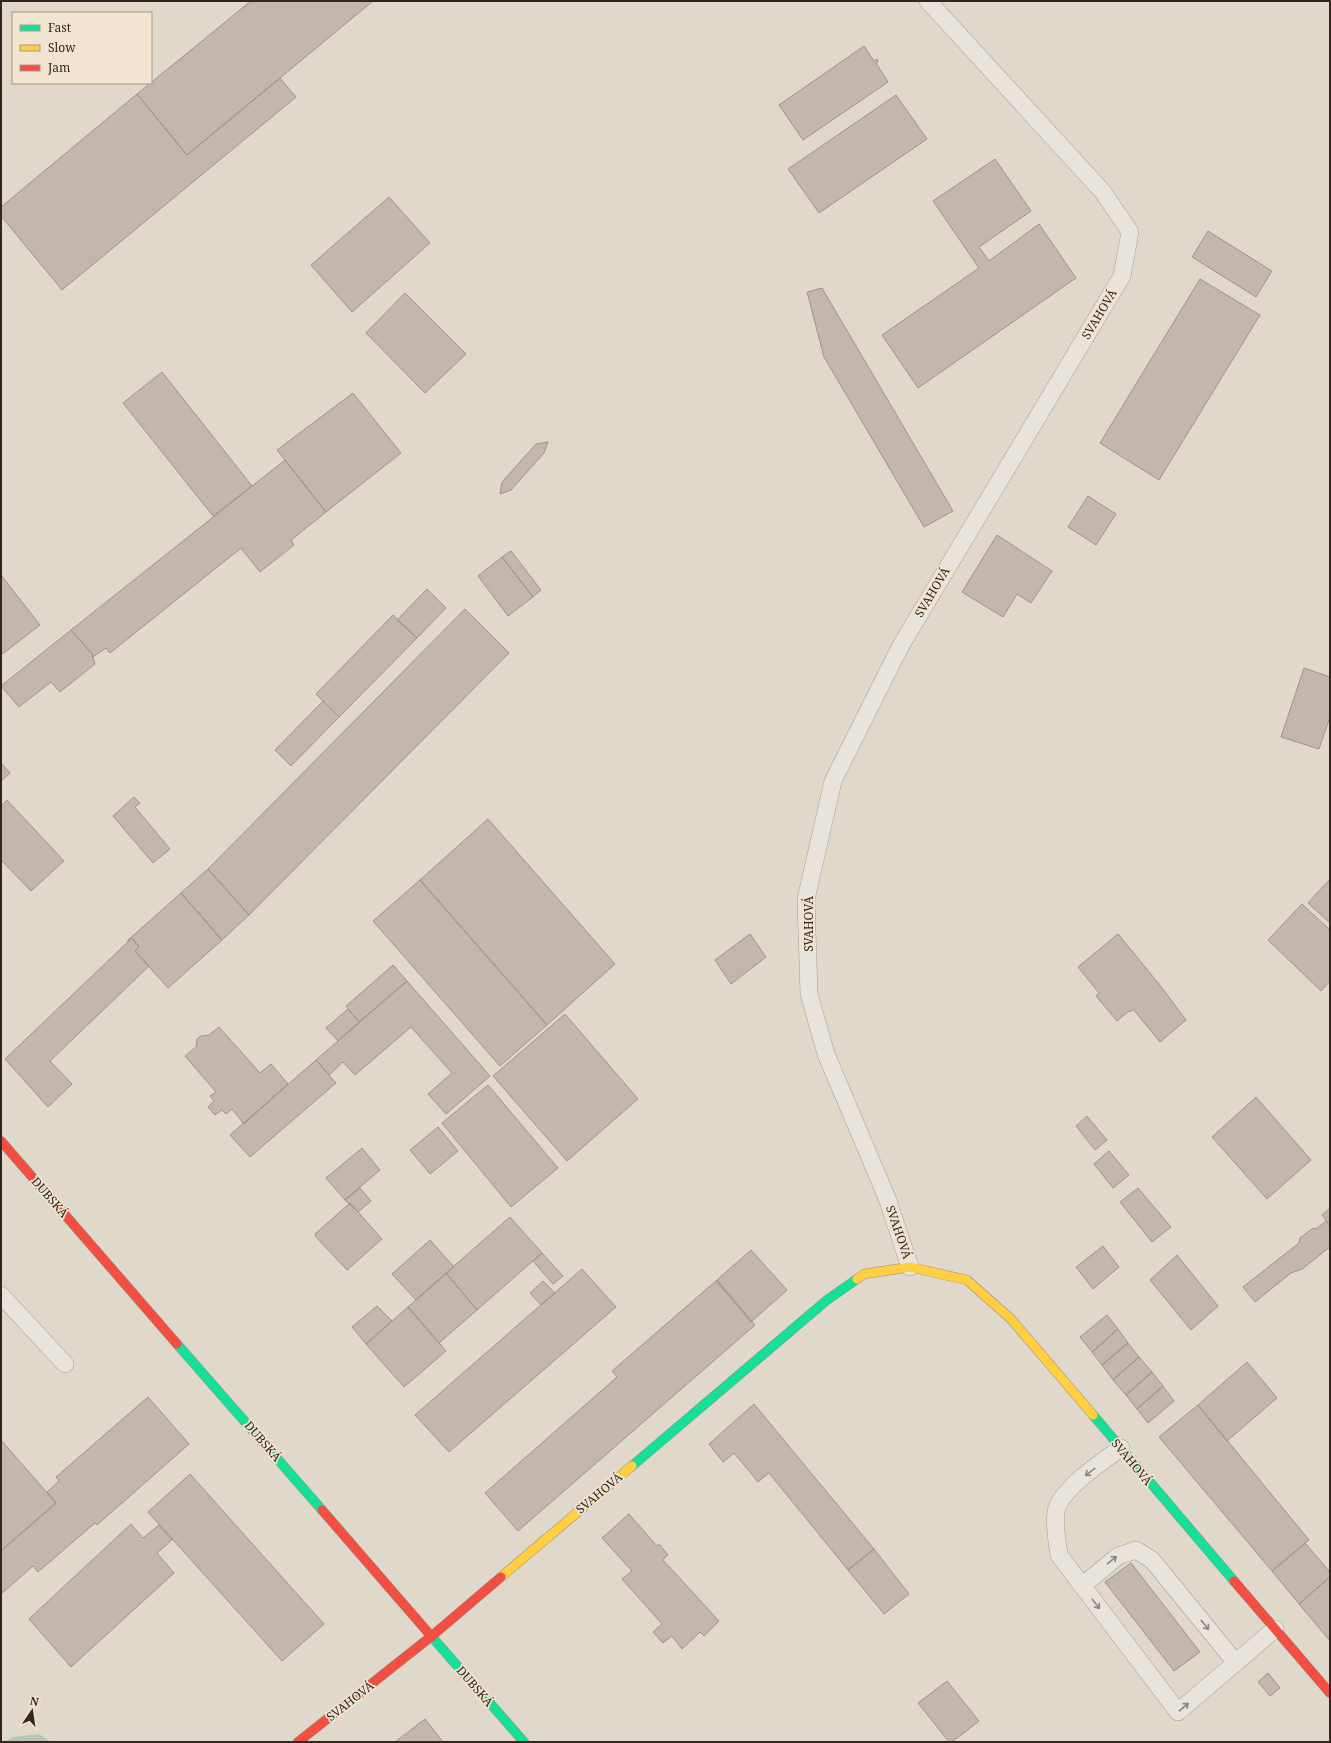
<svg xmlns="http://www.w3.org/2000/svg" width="1331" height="1743" font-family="'Noto Serif',serif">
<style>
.water{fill:#b7c4ba}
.building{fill:#c3b6ac;stroke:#9f948b}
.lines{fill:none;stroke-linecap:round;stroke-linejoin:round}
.lane-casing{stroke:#a59e95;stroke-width:18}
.fast-casing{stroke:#958d84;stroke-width:10}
.slow-casing{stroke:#958d84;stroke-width:10}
.jam-casing{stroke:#958d84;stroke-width:10}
.lane{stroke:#e8e4dc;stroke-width:17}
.fast{stroke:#16e098;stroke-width:9}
.slow{stroke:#ffcf43;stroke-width:9}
.jam{stroke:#f24e42;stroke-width:9}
.oneway{stroke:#8d857d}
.labels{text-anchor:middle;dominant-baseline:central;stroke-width:3.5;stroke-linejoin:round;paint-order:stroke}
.street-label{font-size:12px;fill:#32261e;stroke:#f1e5d2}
</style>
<rect width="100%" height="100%" fill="#e0d8cb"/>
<path class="water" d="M39 1734 51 1742H4L13 1737Z"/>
<path class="building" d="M251 1H373L187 155 137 94Z
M864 46 874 61 877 59 878 62 876 63 888 82 803 140 779 105Z
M280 78 296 97 62 290 1 216V207L137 94 187 155Z
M896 95 927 139 819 213 788 169Z
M995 159 1031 211 979 247 989 261 1039 224 1076 278 918 388 882 335 979 268 933 201Z
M389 197 430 243 352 312 311 265Z
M1208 231 1272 271 1256 297 1192 257Z
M1200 279 1260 315 1159 480 1100 443Z
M822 288 953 511 924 527 824 357 807 292Z
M405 293 466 354 425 393 366 333Z
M162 372 252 486 213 516 123 403Z
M353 393 401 453 326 512 277 450Z
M548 442 544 453 511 490 500 494 502 482 536 444Z
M285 460 326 512 291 540 294 545 260 572 241 548 110 653 106 648 93 657 92 654 71 630Z
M1088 496 1116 514 1096 545 1068 527Z
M997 535 1052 571 1031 603 1017 594 1003 617 962 592Z
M511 551 541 590 533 597 502 557Z
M502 557 533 597 508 616 478 576Z
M1 575 40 625 1 655Z
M427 589 446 608 417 638 397 620Z
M465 609 509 653 249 915 208 869Z
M393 615 417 638 339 717 316 694Z
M71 630 92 654 95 664 60 692 51 682 19 707 1 686Z
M1304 668 1330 677V717L1319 749 1281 737Z
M323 701 339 717 291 766 275 750Z
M1 763 10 773 1 781Z
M134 797 140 803 135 807 170 849 153 863 113 816Z
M7 800 64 861 31 891 1 860V806Z
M488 819 615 964 547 1025 420 880Z
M208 869 249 915 222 940 181 893Z
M1330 879V923L1308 903Z
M420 880 547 1025 500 1066 373 921Z
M181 893 222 940 168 988 135 951 139 947 132 938 127 941Z
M1302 904 1330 930V981L1321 991 1268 940Z
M750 934 766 957 731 984 715 960Z
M1118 934 1159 984 1186 1020 1160 1042 1133 1009 1130 1012 1129 1011 1117 1021 1096 996 1099 993 1078 967Z
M132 938 139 947 135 951 149 966 50 1061 72 1084 48 1107 5 1059Z
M393 965 407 981 359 1022 348 1009 346 1006Z
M407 981 490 1076 446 1114 428 1094 452 1073 411 1027 355 1075 343 1062 329 1075 316 1060Z
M348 1009 359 1022 338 1041 326 1028Z
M565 1014 638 1099 567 1161 493 1076Z
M219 1027 260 1073 271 1064 288 1084 244 1124 232 1109 226 1114 222 1110 215 1115 208 1107 214 1101 210 1096 216 1092 185 1056 196 1047 197 1039 201 1036 209 1035Z
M316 1060 336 1083 250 1157 230 1135Z
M488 1085 558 1168 511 1207 442 1123Z
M1256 1097 1311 1160 1267 1199 1212 1137Z
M1087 1116 1107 1140 1095 1150 1076 1126Z
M438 1127 458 1151 430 1174 410 1150Z
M362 1148 380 1170 345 1200 326 1178Z
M1109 1151 1129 1175 1113 1188 1094 1164Z
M360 1188 371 1201 358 1212 345 1200Z
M1138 1188 1171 1227 1152 1242 1120 1202Z
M350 1203 382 1239 347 1270 315 1236 316 1235 315 1234Z
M1330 1208V1226L1322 1215Z
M510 1217 542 1253 477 1310 446 1273Z
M1326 1221 1330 1226V1247L1302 1269 1291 1273 1255 1302 1243 1287 1299 1243 1300 1238 1313 1228 1316 1229Z
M430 1240 454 1267 416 1300 392 1274Z
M1103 1246 1119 1267 1093 1289 1076 1267Z
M751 1250 787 1290 751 1322 717 1282V1280Z
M542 1253 563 1276 553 1284 533 1261Z
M1177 1255 1218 1306 1191 1330 1150 1280Z
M582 1269 616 1307 449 1452 415 1415Z
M446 1273 477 1310 439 1343 408 1307Z
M717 1280 755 1325 518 1531 485 1493 617 1377 612 1371Z
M543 1281 555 1293 541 1305 530 1293Z
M377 1306 392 1321 366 1344 352 1327Z
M408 1307 446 1351 404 1387 366 1344Z
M1107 1315 1118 1329 1092 1352 1080 1337Z
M1118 1329 1128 1343 1102 1365 1092 1352Z
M1128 1343 1139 1357 1113 1380 1102 1365Z
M1139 1357 1152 1372 1126 1395 1113 1380Z
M1247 1362 1277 1398 1227 1441 1198 1405Z
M1152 1372 1163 1386 1137 1409 1126 1395Z
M1163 1386 1174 1401 1148 1423 1137 1409Z
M148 1397 189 1444 97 1525 95 1523 38 1572 33 1566 1 1594V1551L56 1503 47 1492 59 1481 56 1477Z
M754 1404 874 1549 848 1570 769 1473 758 1482 734 1453 723 1462 709 1444Z
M1198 1405 1309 1540 1272 1571 1159 1437Z
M1 1440 56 1503 1 1551Z
M190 1474 324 1624 282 1661 148 1512Z
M629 1514 657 1546 659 1544 668 1555 663 1560 719 1621 704 1636 700 1632 682 1649 672 1636 663 1643 653 1632 662 1624 622 1579 632 1571 602 1538Z
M131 1524 143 1538 159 1525 172 1540 157 1553 174 1573 71 1667 29 1619Z
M1305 1543 1330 1572V1577L1299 1604 1272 1571Z
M874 1549 909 1594 884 1614 848 1570Z
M1131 1563 1200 1652 1174 1671 1105 1582Z
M1330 1577V1641L1299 1604Z
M1268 1673 1280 1688 1270 1696 1258 1682Z
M947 1681 979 1721 952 1742H949L918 1703Z
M425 1719 443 1742H395Z"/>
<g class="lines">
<g class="lane-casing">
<path id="lane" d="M910 1267 887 1198 826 1054 809 994 806 899 833 781 900 647 1122 276 1130 232 1103 192 928 1
M1 1295 65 1364
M1121 1448C1103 1461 1059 1490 1056 1512 1054 1526 1057 1541 1059 1555L1178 1712 1275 1629
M1082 1586 1118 1556 1136 1550 1152 1560 1236 1663"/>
</g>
<g class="fast-casing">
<path id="fast" d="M177 1344 322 1510
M1093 1415 1234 1581
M632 1466 827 1300 857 1279
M432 1637 524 1742"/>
</g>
<g class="slow-casing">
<path id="slow" d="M857 1279 864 1274 910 1267 967 1280 1011 1319 1093 1415
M501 1577 632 1466"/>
</g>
<g class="jam-casing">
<path id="jam" d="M1 1141 177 1344
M322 1510 432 1637
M1234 1581 1330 1693
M298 1742 433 1635 501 1577"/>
</g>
<use href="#lane" class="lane"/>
<use href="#fast" class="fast"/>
<use href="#slow" class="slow"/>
<use href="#jam" class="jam"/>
</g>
<defs><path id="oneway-shaft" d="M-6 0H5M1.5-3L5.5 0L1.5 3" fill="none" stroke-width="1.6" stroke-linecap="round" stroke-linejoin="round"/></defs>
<g class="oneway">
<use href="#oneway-shaft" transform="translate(1090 1472) rotate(142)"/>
<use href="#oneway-shaft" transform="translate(1112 1560) rotate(-40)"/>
<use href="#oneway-shaft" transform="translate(1096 1604) rotate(53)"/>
<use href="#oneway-shaft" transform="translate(1205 1625) rotate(51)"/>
<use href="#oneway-shaft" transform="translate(1184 1707) rotate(-41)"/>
</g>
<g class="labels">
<g class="street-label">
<text transform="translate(1099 314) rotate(-59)">SVAHOVÁ</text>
<text transform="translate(932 592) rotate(-59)">SVAHOVÁ</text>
<text transform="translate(808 924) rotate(-90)">SVAHOVÁ</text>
<text transform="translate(50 1197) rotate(49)">DUBSKÁ</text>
<text transform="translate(899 1232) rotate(71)">SVAHOVÁ</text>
<text transform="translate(263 1441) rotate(49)">DUBSKÁ</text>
<text transform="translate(1132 1462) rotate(50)">SVAHOVÁ</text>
<text transform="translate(599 1493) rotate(-40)">SVAHOVÁ</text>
<text transform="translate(475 1686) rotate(49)">DUBSKÁ</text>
<text transform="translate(350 1701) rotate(-38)">SVAHOVÁ</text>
</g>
</g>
<rect width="1331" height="1743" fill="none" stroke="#32261e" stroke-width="4"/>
<rect x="12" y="12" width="140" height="72" fill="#f1e5d2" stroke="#a5998a"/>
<rect x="20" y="25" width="20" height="6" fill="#16e098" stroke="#a5998a"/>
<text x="48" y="32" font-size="12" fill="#32261e">Fast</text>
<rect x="20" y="45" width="20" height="6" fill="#ffcf43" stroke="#a5998a"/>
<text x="48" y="52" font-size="12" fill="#32261e">Slow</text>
<rect x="20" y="65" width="20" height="6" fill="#f24e42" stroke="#a5998a"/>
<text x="48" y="72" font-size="12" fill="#32261e">Jam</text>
<g transform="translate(32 1711) rotate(13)" stroke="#f1e5d2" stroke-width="3" paint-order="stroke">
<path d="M0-3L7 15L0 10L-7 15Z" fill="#32261e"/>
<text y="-6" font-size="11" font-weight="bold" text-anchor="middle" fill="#32261e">N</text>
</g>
</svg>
